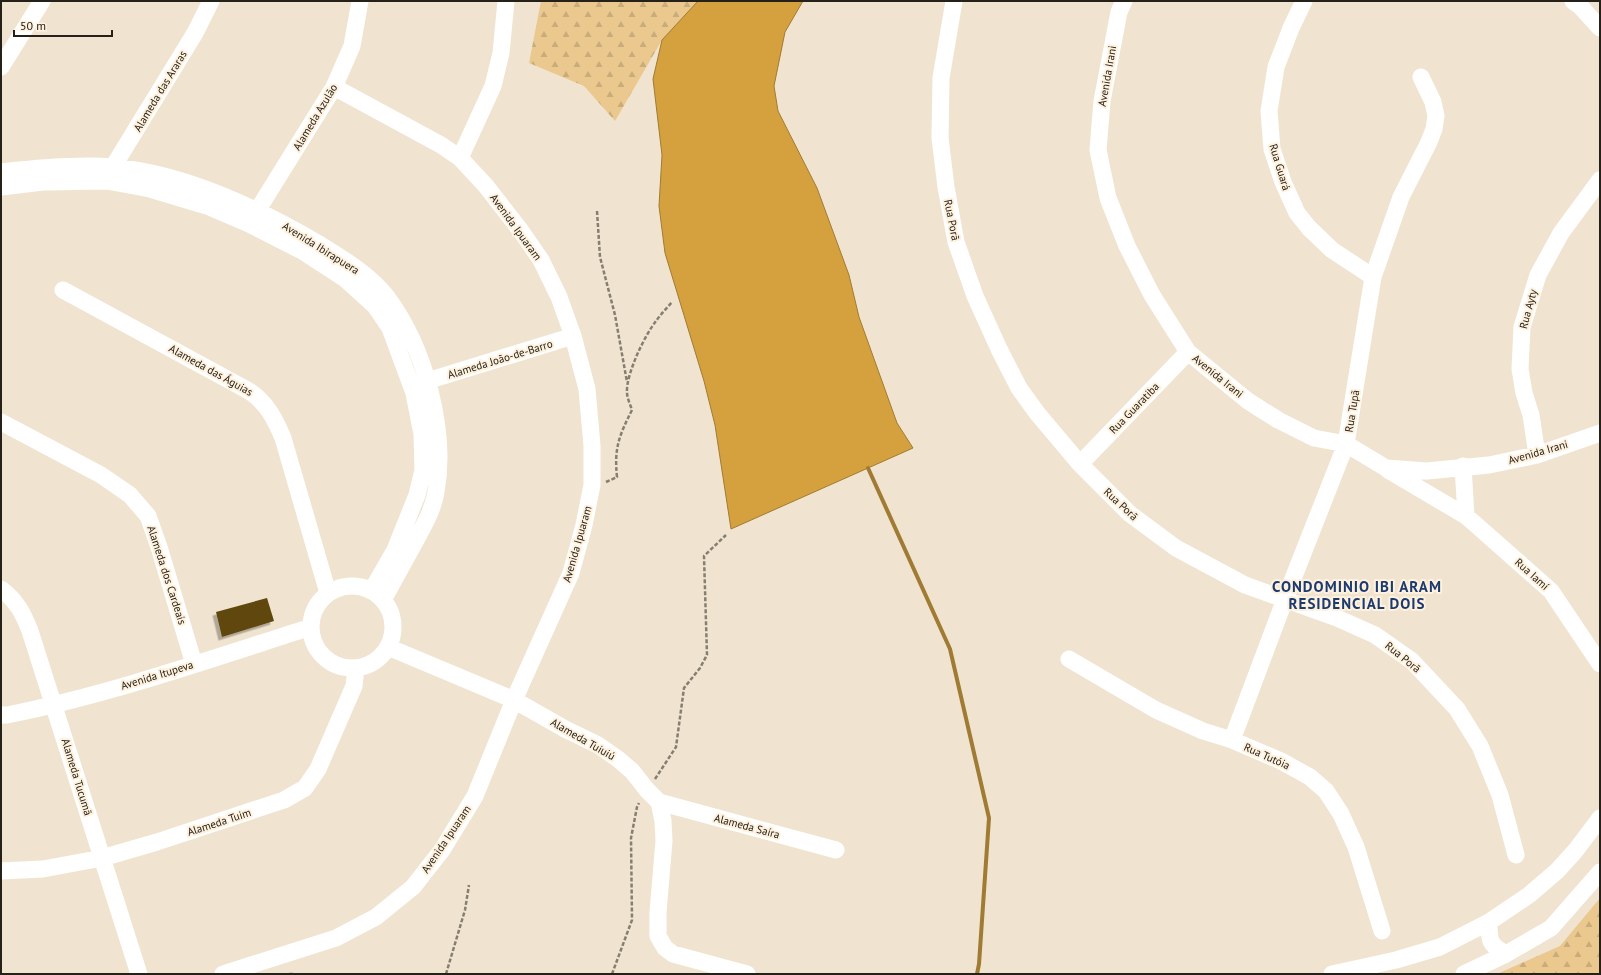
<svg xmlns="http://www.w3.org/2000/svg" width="1601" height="975" font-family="'PT Sans',sans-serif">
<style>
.forest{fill:url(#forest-firs)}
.water{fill:#d4a13e;stroke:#a07b33}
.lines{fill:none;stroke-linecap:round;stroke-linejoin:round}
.stream{stroke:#a07b33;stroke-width:4}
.building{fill:#614711;filter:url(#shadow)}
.path{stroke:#867e70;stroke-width:2.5;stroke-dasharray:4 2;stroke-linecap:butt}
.minor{stroke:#fff;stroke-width:17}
.labels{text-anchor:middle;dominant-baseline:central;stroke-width:4;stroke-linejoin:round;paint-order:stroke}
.street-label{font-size:11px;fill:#252119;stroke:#fef1dd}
.district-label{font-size:15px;font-weight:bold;letter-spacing:1px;fill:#1b3a70;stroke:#fef1dd}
</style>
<defs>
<pattern id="forest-firs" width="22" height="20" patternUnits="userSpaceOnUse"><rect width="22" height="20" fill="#eac88e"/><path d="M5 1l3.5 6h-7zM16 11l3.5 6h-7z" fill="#c9ac7a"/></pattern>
<filter id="shadow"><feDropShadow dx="-3.5" dy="3.5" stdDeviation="0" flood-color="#0004"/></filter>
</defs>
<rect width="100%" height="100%" fill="#f0e4d0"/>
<path class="forest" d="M541 1H698L662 40 615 121 584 86 529 63Z
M1600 898V974H1497L1560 946Z"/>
<path class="water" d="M698 1H803L785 32 774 86 778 111 817 188 849 275 859 317 897 423 913 448 731 529 715 425 704 381 665 253 659 206 662 155 653 79 662 40Z"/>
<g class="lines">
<path class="stream" d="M868 468 950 649 989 818 979 964 977 974"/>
</g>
<path class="building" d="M267 598 274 621 222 637 216 612Z"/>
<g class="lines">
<path class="path" d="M597 211 600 257 615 315 627 382
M606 482 617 477C614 448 619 436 632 410 630 404 627 398 627 392 626 374 645 335 656 321 661 314 667 308 672 302
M655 779 676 747 684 688 700 668 707 655 704 556 726 535
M289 974H293
M446 974 465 910 469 885
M612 974 632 920 631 838 637 807 639 803"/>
<path class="minor" d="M954 1 941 78 940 138 946 187 956 242 975 296 999 349 1019 388 1037 413 1080 464 1130 514 1176 548 1245 585 1337 618 1375 635 1412 661 1457 709 1480 746 1500 795 1516 855
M1124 1 1119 12 1102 101 1098 150 1108 198 1127 246 1152 295 1188 352 1248 401 1278 420 1314 438 1346 444 1386 468 1427 471 1489 465 1537 455 1600 433
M1304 1 1291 28 1276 67 1269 111 1272 149 1283 182 1297 213 1309 228 1332 250 1373 277
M1573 1 1580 6 1600 28
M1 67 42 1
M460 158 493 86 501 53 506 1
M1 172C36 168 78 164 113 167 186 174 257 208 319 244 343 259 369 274 387 297 425 348 447 430 436 492 433 510 424 525 416 540 405 560 394 580 383 600
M109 177 113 167 195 33 211 1
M1 187 43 182 107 181 150 189 207 206 249 224 304 252 344 278 375 306 390 328 414 393 422 434 423 470 417 495 395 550 372 590
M252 219 334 87 352 46 360 1
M63 290 249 391C267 403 275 419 283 438L328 593
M427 381 573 336
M1 422 101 475 130 495 148 516 159 547 194 664
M1537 455 1531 415 1524 393 1520 369 1522 327 1538 275 1561 233 1600 180
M1080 464 1188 352
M1463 466 1466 516
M1388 470 1466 516 1551 591 1600 664
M311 627a41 41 0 1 1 82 0a41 41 0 1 1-82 0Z
M1 589C17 601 23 613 30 631L139 974
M388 647 514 700 565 729 598 745 618 759 632 771 647 790 659 802 663 821 664 841 658 912V936L665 948 673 954 747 974
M1069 659 1156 710 1203 731 1232 740 1281 761 1310 777 1326 791 1341 814 1356 847 1382 931
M1 715H7C111 694 211 659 311 627
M1232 740 1285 599 1346 444 1373 277 1401 197 1429 142 1434 129 1436 116 1433 102 1421 77
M659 802 836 850
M1 871 43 869 102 858 157 842 284 800 305 788 318 769 354 686 356 668
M1489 922C1489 940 1489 945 1506 954
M223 974 336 938 376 917 413 887 442 850 475 796 514 700 571 573 584 525 592 485V446L587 389 573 336 559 297 541 260 521 231 486 186 460 158 441 145 334 87
M1332 974 1396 960 1440 947 1489 922 1529 895 1557 871 1576 850 1600 818
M1464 974 1506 954 1551 928 1600 872"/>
</g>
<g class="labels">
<g class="street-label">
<text transform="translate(1107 76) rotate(-80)">Avenida Irani</text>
<text transform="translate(160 91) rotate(-59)">Alameda das Araras</text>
<text transform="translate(315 117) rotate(-59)">Alameda Azulão</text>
<text transform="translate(1280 167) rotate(73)">Rua Guará</text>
<text transform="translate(952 220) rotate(79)">Rua Porã</text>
<text transform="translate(516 227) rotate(54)">Avenida Ipuaram</text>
<text transform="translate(321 248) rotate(32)">Avenida Ibirapuera</text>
<text transform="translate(1528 309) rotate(-75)">Rua Ayty</text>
<text transform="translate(500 359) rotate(-17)">Alameda João-de-Barro</text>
<text transform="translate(211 370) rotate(29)">Alameda das Águias</text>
<text transform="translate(1218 376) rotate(39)">Avenida Irani</text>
<text transform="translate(1134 408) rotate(-46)">Rua Guaratiba</text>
<text transform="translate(1352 411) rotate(-81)">Rua Tupã</text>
<text transform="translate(1538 452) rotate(-16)">Avenida Irani</text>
<text transform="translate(1121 504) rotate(43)">Rua Porã</text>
<text transform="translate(577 544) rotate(-74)">Avenida Ipuaram</text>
<text transform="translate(1532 574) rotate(42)">Rua Iamí</text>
<text transform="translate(167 575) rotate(72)">Alameda dos Cardeais</text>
<text transform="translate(1403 657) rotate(39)">Rua Porã</text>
<text transform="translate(157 675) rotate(-17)">Avenida Itupeva</text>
<text transform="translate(583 739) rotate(30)">Alameda Tuiuiú</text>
<text transform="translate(1267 756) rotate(24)">Rua Tutóia</text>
<text transform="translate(77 777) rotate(73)">Alameda Tucumã</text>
<text transform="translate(219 822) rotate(-18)">Alameda Tuim</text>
<text transform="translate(747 826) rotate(15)">Alameda Saíra</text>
<text transform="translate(446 839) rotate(-56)">Avenida Ipuaram</text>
</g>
<g class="district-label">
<text x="1357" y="586">CONDOMINIO IBI ARAM<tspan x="1357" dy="17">RESIDENCIAL DOIS</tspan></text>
</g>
</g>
<rect width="1601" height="975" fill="none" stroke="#252119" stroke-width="4"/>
<path d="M14 30v6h98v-6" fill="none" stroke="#252119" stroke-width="2"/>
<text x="20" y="30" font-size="12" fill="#252119" stroke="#fef1dd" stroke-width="3" paint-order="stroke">50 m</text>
</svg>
